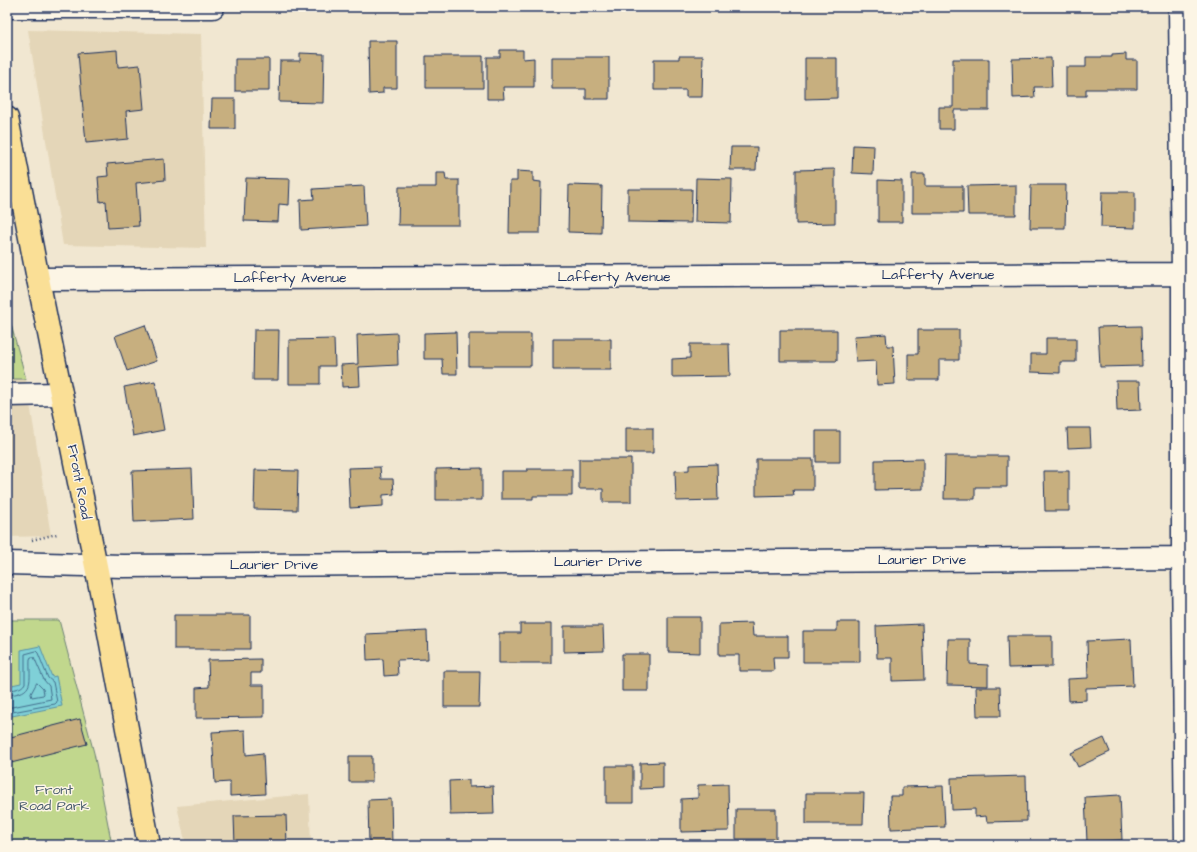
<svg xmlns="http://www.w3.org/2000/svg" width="1197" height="852" font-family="'Architects Daughter',sans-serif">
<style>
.built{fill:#e4d6b8}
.green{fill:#c1d78d;stroke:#6e8376}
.water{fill:#7fd0d7;stroke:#5790a7}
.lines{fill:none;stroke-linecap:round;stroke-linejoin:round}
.shore{stroke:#436f8e;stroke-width:1}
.building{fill:#c7af7f;stroke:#1b2f5e}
.minor-casing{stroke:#1b2f5e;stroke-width:25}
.major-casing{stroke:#1b2f5e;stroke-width:25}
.path{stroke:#1b2f5e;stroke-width:2.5;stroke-dasharray:1 3;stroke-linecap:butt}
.minor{stroke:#fcf5e5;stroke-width:22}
.major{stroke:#fadf96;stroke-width:22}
.labels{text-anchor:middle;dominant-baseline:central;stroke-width:3;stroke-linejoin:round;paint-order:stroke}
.street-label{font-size:14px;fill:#1b2f5e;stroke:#fcf5e5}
.park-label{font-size:14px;fill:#44596a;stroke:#fcf5e5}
</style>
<rect width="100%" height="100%" fill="#f1e7d1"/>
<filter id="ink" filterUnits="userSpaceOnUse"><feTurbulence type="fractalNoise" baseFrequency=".025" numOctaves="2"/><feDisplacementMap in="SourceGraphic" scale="8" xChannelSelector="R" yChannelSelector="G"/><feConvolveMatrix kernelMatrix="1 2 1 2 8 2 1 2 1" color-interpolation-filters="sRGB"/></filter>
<g filter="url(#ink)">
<path class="built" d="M28 30 201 34 206 248 63 245Z
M7 379H26L51 536 7 537Z
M309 794 311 845H186L177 806Z"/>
<path class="green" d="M7 310 26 379H7Z
M7 620H59L94 753 112 845H7Z"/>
<path class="water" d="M40 646 52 677 56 676 62 706 7 717V686L21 683V650Z"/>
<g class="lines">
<path class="shore" d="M37 683 43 689 44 694 43 695 32 697 31 694Z
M7 690C13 690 22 689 25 683V654L36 651 38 653 48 678 53 682 57 702 55 704 7 713
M7 695C36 693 29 681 30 659L31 657H34L44 680 49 686 51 699 7 708"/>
</g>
<path class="building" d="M368 41H397V88H383V93L369 94Z
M117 50 118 67 140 65 144 109 126 111 128 139 86 143 78 53Z
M500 50H523V59L534 58V87H503L504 99H487V57H500Z
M300 53 324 54 323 103 279 102 280 61H300Z
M1126 54V60H1137V89H1086V96H1066V67H1086V57H1112V55Z
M426 56H483V88H426Z
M679 56H703L702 97H686V90H654V59H679Z
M552 57H609V99H586V89H552Z
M805 58H837V98L805 99Z
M1051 58 1052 87H1034L1035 97 1013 98 1012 59Z
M235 59H269V91H235Z
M953 59H989V110H954V129H939V107H953Z
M212 99H235V129H211Z
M853 145 874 146 873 174 852 173Z
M731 147H757L756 170H730Z
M164 159 165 180 136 183 139 226 108 228 106 201 100 202 98 177 108 176 107 164Z
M835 169V223L796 224V170Z
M517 171 533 172V181L541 182 540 233H509L510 181H517Z
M436 173H445L446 180H459V225H398L399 187H436Z
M912 174H925V186H963V213H912Z
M246 178 290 179 289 205 279 204 278 222 244 221Z
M696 178 732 179 731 223 695 222Z
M878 180 902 181V222H878Z
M569 185 602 186 601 233 568 232Z
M1016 185V215H968L967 186Z
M1031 185H1066L1065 228H1030Z
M364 186 366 226 301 230 300 200 314 199 313 189Z
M628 189H692L691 223 628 222Z
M1102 192H1135V228L1101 227Z
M145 325 157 361 127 371 115 336Z
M1141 326 1142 366 1100 367 1098 327Z
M254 330H279L278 380H253Z
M780 330H837V361H780Z
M918 330H959V360H939V380H908V354H918Z
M456 332 457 374H443L442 359H424V333Z
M397 333 398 365 359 367 360 386 342 387 341 365 358 364 357 335Z
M469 334H531V366H469Z
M886 334 887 346H893L895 384 877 385 876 361 856 362 854 336Z
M1046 338H1076V362H1060V373L1031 372V354H1046Z
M334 339 335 366H320V384H289V340Z
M553 339H611V370H553Z
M690 344H729L730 376 672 377V359L690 358Z
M155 381 164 430 133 436 124 387Z
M1116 381H1140L1141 410 1117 411Z
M626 428H653V453H626Z
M1067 428H1090L1091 447 1068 448Z
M816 431H840V462H816Z
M945 456H1007V487H975V499H944Z
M579 459H631V502H603V489H579Z
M756 459H813V490H793L794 495 756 496Z
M923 459V489L875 490V460Z
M717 464 718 500 676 501 675 471 689 470V465Z
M380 467 381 479H393L394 494 383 495V506L350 508 348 468Z
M482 468V500H436V469Z
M192 469 194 519 134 522 132 471Z
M527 469H572V496H533V499H501V471H527Z
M255 470 298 471 297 510 254 509Z
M1044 471H1069V511H1045Z
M174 615H250V649H174Z
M668 617H700V653L668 652Z
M837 622H860V662H803V631H837Z
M752 623 753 636H788V657H773L774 671H739V655H719V624Z
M520 624H551V663H499V633H520Z
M922 624 924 680 892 681V658H877L876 626Z
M564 626H603L604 651 564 652Z
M427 631 428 659 397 660 398 675 384 676 383 659 367 660 366 634Z
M1007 636H1052V667L1008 668Z
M948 639H970V664L988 665V686L947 685Z
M1131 639 1133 686 1086 688V700L1069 701 1068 679 1088 678 1087 641Z
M622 654H649V691H622Z
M261 659V673H251V685H264V717L196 718V688L209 687 208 660Z
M444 671H480L479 707H444Z
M976 687H1000L1001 716H977Z
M80 719 87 744 7 764V738Z
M245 730 246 755 263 753 265 794 230 796V782L215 783 212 732Z
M1104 738 1110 752 1078 767 1071 753Z
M349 756H372V782H349Z
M663 762V788L640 789V763Z
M606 766H633V803H606Z
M1026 776 1027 821 987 822 986 816 975 817V809L952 810 951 778Z
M469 780V787L493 786 494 814 450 815 449 781Z
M728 784 729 831 681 832V799L698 798V785Z
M943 786 945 827 891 829 890 796H902V787Z
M806 793H864L863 824H806Z
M1120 795 1122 840 1087 842 1085 797Z
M391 799 392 845H369L368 800Z
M736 809H776V839H736Z
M286 815 287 845H235L234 816Z"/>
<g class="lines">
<g class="minor-casing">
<path id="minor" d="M7 7H213
M1180 7 1183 274V558L1186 845
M38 279 1190 274
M7 395 61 394
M7 563 123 566 1190 558"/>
</g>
<g class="major-casing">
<path id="major" d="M7 118 38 279 103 601 149 845"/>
</g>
<path class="path" d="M32 540 57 534"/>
<use href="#minor" class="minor"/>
<use href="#major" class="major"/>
</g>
</g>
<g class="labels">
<g class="street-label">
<text x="938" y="275">Lafferty Avenue</text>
<text x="614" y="277">Lafferty Avenue</text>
<text x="290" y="278">Lafferty Avenue</text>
<text transform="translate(79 482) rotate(79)">Front Road</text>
<text x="922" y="560">Laurier Drive</text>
<text x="598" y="562">Laurier Drive</text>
<text x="274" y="565">Laurier Drive</text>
</g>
<g class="park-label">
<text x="54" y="790">Front<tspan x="54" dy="16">Road Park</tspan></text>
</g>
</g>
<rect width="1197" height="852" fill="none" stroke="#fcf5e5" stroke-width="24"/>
<rect x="12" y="12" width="1173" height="828" fill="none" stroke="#1b2f5e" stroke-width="1.5" filter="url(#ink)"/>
</svg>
